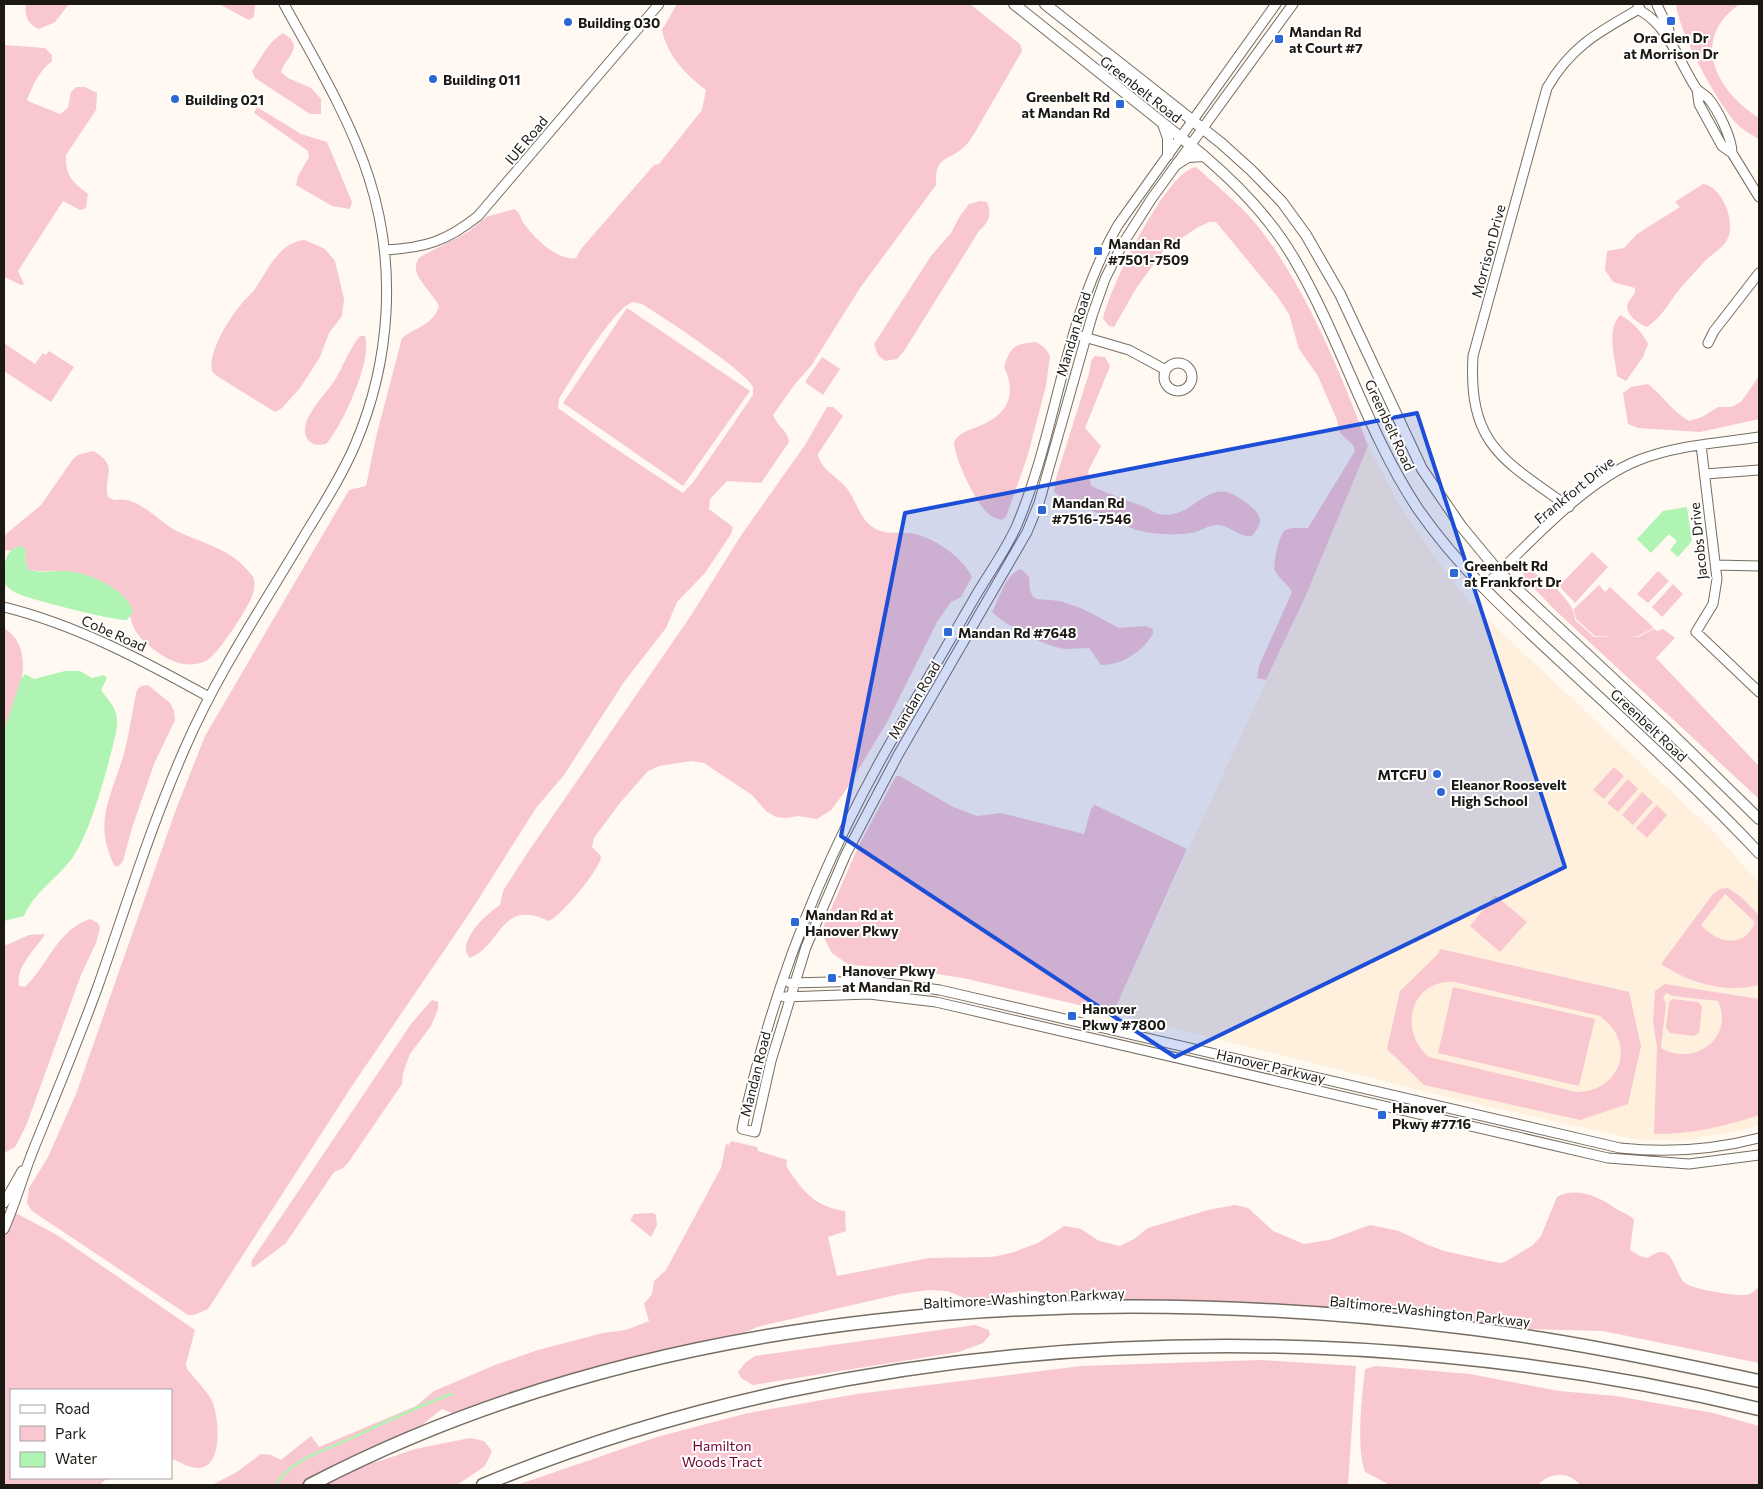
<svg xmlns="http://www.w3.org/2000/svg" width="1763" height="1489" font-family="Commissioner,sans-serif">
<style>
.built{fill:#fff0dd}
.green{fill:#f8c7d0;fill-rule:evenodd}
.water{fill:#b0f4b3}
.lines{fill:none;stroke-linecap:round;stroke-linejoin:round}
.stream{stroke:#b0f4b3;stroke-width:2.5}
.minor-casing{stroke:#756d62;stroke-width:11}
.major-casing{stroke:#756d62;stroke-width:12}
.highway-casing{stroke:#756d62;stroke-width:15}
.minor{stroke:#fff;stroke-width:9}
.major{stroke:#fff;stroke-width:10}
.highway{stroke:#fff;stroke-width:12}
.marked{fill:#1d4ed8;fill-opacity:0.2;stroke:#1d4ed8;stroke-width:4;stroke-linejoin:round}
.poi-dot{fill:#2a68d5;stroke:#fff;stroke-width:2}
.labels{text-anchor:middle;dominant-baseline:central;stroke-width:4;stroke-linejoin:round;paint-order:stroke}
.poi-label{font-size:14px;font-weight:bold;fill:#1c1914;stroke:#fff;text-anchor:start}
.street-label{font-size:14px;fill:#1c1914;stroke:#fff}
.park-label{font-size:14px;fill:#720131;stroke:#fff}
</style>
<rect width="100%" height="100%" fill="#fff9f1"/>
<path class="built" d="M1368 446 1398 503 1436 559 1469 602 1711 829 1759 883V1124L1747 1129 1682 1141 1633 1139 1431 1093 1113 1013 1306 595Z"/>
<path class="green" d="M26 4H69L55 22 39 29C28 25 24 15 26 4Z
M219 4H255L254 17 249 20Z
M677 4H970L1020 44 1022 51 974 134C971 138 968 144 964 147 946 163 935 155 936 185L860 288 811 366 795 384 773 415C777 427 788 430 789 442L761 483 727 481 710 499 709 509 733 527 731 534 705 573 677 602 666 628 624 682 564 775 536 808 469 914 354 1083 208 1309 194 1315H188L32 1211 27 1203 29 1188 48 1157 76 1094 175 812 205 736 349 490 366 486 376 437 402 338C415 328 434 324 439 306 431 289 406 273 420 257L468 232 486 217 514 209C520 212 520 217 523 222 532 236 558 262 576 258L581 249 654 165 659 164 702 110 706 90C686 75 667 55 662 30ZM633 302 642 304C661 316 746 371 753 387 753 389 753 393 753 395L694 481 683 493 613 447 558 408 559 399C571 380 614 307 633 302Z
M1676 4H1740C1689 39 1716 91 1759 118V140C1753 134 1743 131 1737 124 1717 102 1679 33 1676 4Z
M283 33 291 39 294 45C293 57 284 61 281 72L288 78 311 88 321 99V114H310L255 78 252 71C262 57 268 42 283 33Z
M4 45 45 48 52 55V61C39 71 33 85 27 100L30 102 60 114 68 108 71 92 76 87H85L97 93 96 110 66 155C65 175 72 182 88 194L86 208 80 210 63 201 18 271 24 284 21 285 4 277Z
M257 107 301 134 327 142 352 202 350 209 332 206 296 185 298 176 309 157 308 151 254 113Z
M1196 167C1214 183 1233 199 1249 216 1300 273 1342 375 1368 446L1306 595 1266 680 1257 678 1259 666 1292 592C1288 584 1279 579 1275 571 1272 566 1280 534 1284 531 1291 526 1300 529 1308 528L1355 451 1353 445 1340 433 1337 420 1318 376 1299 349 1289 314 1277 296 1216 222H1210L1198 227 1164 250 1137 287 1114 327 1109 326 1103 319C1108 290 1167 170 1196 167Z
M1703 184C1722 186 1737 223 1727 240 1723 248 1712 254 1705 261 1695 272 1684 283 1675 295 1666 308 1660 318 1647 327 1639 324 1624 314 1628 303 1631 297 1636 295 1635 288L1613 282 1605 270 1607 251 1624 248 1637 234 1680 207 1675 202Z
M980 201 987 202C992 215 989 222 979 231L904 351 897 359 885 361 878 355 874 344 931 256 951 233 960 216 969 204Z
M305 240 325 249 335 261 344 299 342 316 329 333 320 357 300 388 282 408 275 412 217 376 212 371C208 351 229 319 242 303 246 298 252 294 255 289 268 270 279 242 305 240Z
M627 308 750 391 683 486 563 403Z
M1620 315C1631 320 1643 333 1648 344L1643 357 1626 381 1617 376C1615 356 1606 331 1620 315Z
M360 336H365C373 360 342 426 326 444 319 445 313 446 308 440 295 423 326 394 335 380 343 366 350 348 360 336Z
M1036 342 1045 348 1050 356 1046 386 1027 458 1006 517 1001 520C998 519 993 517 990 515 977 506 954 458 954 442 961 430 972 430 984 424 1010 412 1016 392 1004 367 1011 346 1014 344 1036 342Z
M4 343 35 364 43 353 46 355 49 351 74 367 51 402 4 371Z
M1095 356 1105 357 1110 366 1085 428 1101 446 1088 471 1091 486C1109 494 1127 501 1145 507 1150 509 1154 513 1159 514 1192 521 1206 478 1236 496 1243 500 1252 506 1257 513 1264 522 1257 529 1252 536 1239 538 1231 526 1219 525 1208 524 1201 532 1190 533 1172 536 1153 534 1136 530L1063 498 1054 492 1056 478 1090 370 1091 361Z
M822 357 840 369 823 395 805 382Z
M1759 376V419L1700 432 1638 428 1628 424 1623 393 1631 387 1648 384C1663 396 1673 412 1689 421L1702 417 1718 407H1731L1741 402Z
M827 407H833L843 416 818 454C820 468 834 475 844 485 855 496 858 516 871 526 883 535 894 532 908 533 931 535 962 556 972 577L961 597 951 602 937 622 886 724 844 793 831 810 817 819 798 816 787 818 776 817 766 811 752 795 704 763 691 761 659 766 648 771 619 804 594 838 592 847 601 856C601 869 561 916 549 921 500 898 503 944 470 958L466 952C464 934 487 914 500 905L503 891 526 855 692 614 742 534 805 445Z
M93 451C121 466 102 479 108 497L114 500C141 495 158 524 183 534 209 545 233 551 251 574 256 579 255 589 252 596 248 608 217 656 206 661 189 669 170 662 156 651 143 641 134 634 130 616L133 612C118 585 88 572 58 571 47 570 39 573 28 569L25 560 26 551 16 547 11 551 5 550 4 540 6 534 41 505 73 459 78 455Z
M1592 552 1608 567 1575 603 1559 586Z
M1528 567 1553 589H1557C1565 599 1575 607 1575 620L1594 637 1615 636H1595L1576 619 1574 609 1599 585 1605 592 1610 587 1654 628 1638 636H1630L1638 637 1654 629 1657 631 1663 629 1675 638 1656 658 1759 766V799L1556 611 1525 579 1523 574Z
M1021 569 1029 577 1030 590 1033 597 1037 599 1060 601 1083 609 1119 628 1145 626 1153 629V634C1142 652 1122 665 1101 665L1089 648C1081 648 1073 649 1065 649 1044 646 1008 627 992 612 999 599 1006 573 1021 569Z
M1658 571 1669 581 1648 603 1637 594Z
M1673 584 1683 594 1662 617 1652 607Z
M4 628C39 650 17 700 4 731Z
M148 685 170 703 174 711 175 720 154 764 132 828 123 861 118 867 114 865C92 820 113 794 125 750 130 730 132 710 137 690L141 686Z
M1614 767 1624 776 1604 799 1593 790Z
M896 776H900L953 807 977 816 1001 813 1084 834 1091 809 1095 805 1187 849 1113 1013 963 978 899 968 849 965 832 953 821 932 858 847Z
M1628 779 1638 789 1618 812 1607 803Z
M1642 792 1653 802 1633 825 1622 815Z
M1657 805 1667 815 1647 838 1636 828Z
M1728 888 1741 897 1759 915V985C1724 993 1691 984 1661 964L1713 894 1720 889ZM1725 894 1755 922C1744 950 1717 943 1701 925Z
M1495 895 1527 922 1500 952 1470 926Z
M90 919 98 923 100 928 96 943 81 975 26 1126 15 1147 4 1153V946L29 935 45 934C36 949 15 967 19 986L25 987C49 964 57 930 90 919Z
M1440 949 1629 992 1641 1046 1628 1104 1580 1120 1424 1085 1387 1049 1400 991 1438 954ZM1455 982 1600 1016C1637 1042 1622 1092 1576 1092L1429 1057C1397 1030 1411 979 1455 982Z
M1665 984 1759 999V1115C1724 1127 1691 1134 1654 1134L1657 1047 1653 1022 1655 991ZM1666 993 1673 996 1718 1001C1735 1039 1693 1067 1661 1048L1666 1003 1663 998Z
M1453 987 1595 1019 1579 1086 1438 1053Z
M1673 999 1698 1002 1702 1007 1699 1033 1694 1036 1670 1033 1666 1028 1669 1002Z
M432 1000 438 1002V1009L431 1026 410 1054 403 1073 402 1084 348 1163 343 1168 334 1172 286 1243 254 1267 251 1266 252 1260 411 1024Z
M731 1141 757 1147 758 1151 787 1160 786 1166C803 1191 813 1206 845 1211L846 1231 828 1237 837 1276 929 1258 992 1257 1011 1253 1038 1243 1064 1226 1081 1229 1099 1241 1120 1246 1134 1239 1148 1228 1208 1210 1235 1205 1248 1208 1273 1231 1304 1244 1329 1240 1370 1225 1399 1231 1428 1245 1444 1251 1499 1263 1505 1262 1533 1245 1541 1236 1557 1197C1575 1186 1600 1197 1615 1208 1621 1213 1629 1213 1634 1220L1630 1250 1640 1256 1648 1258C1674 1238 1673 1273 1685 1283 1692 1289 1741 1298 1750 1294 1753 1293 1756 1289 1759 1287V1363L1603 1331 1460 1327 1118 1307 1035 1291 1013 1292 983 1300 967 1299 947 1291 928 1290 900 1294 757 1327 716 1346 463 1417 442 1409 398 1444 348 1468 380 1461 415 1449 470 1438 484 1441 492 1451 485 1466 457 1485H212L237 1472 261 1454 271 1455 281 1460 311 1436 319 1447 416 1406 434 1391 495 1365 538 1350 603 1333 626 1330 649 1321 644 1304 652 1294 654 1281 666 1270 721 1168 726 1144 729 1145Z
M12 1211 57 1235 195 1330 186 1364 187 1369C195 1379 205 1389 211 1399 219 1414 224 1465 200 1468 192 1469 179 1462 171 1458V1390H11V1478H108L99 1485H4V1229Z
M653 1213 656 1215 657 1225 651 1237 630 1220 634 1214Z
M975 1325 989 1330 990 1335 983 1343 959 1352 753 1385 741 1378 738 1372 745 1363 755 1356Z
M1261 1360 1356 1366 1348 1485H517L657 1437 748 1413 857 1394 1081 1366Z
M1376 1366 1470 1374 1559 1391 1616 1396 1713 1413 1759 1426V1485H1580C1569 1471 1550 1472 1538 1485H1390L1365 1472C1356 1448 1362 1395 1365 1369Z"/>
<path class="water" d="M1687 507 1692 541 1678 557 1670 550 1677 541 1669 534 1651 553 1637 539 1663 511Z
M22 546 26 551 25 560 28 569C42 575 59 569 74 572 94 576 127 590 133 612L127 620C115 621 28 599 16 593 11 590 7 587 4 583 4 568 3 548 22 546Z
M65 671H80L92 678 104 675 107 678 101 690C113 707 120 710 116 733 108 766 92 829 73 857 58 878 34 892 24 916L4 921V731L21 679 25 674 34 679Z"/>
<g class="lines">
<path class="stream" d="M276 1485C291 1458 330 1449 356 1436 388 1421 418 1406 451 1394"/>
<g class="minor-casing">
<path id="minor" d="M1276 4 1118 225C1064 318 1058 427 1017 525 1006 550 989 573 975 597 946 647 917 697 888 747 820 867 770 994 742 1129L755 1132 771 1061 806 947 846 854 898 755 1027 532 1039 503 1092 316 1105 279 1122 245 1152 198 1293 4
M1638 5 1641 11C1669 27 1679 62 1696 88 1699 92 1704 94 1708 98 1718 110 1732 138 1732 153
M1657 5 1669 30 1668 38
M1697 89 1699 104 1722 146 1732 153 1759 197
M385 250C425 248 447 241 478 216L659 4
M1081 336 1129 350 1166 370
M1708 343 1714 331 1759 273
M1164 377a14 14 0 1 1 28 0a14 14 0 1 1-28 0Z
M1701 445 1717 579 1713 604 1696 632 1759 692
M1705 474 1759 470
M1569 507C1503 460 1468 445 1473 356L1547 88C1571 46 1599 32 1639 9
M1716 565 1759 566
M1483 588C1526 547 1584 481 1639 460 1677 445 1719 443 1759 437
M4 607C77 625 144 661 209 697
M790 983 872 981 940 990 1620 1148C1667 1153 1713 1150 1759 1138
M784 997 869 994 936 1002 1608 1158 1689 1164 1759 1155
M4 1203 22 1171
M4 1229C16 1202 23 1175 34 1148 56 1094 78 1041 98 986 126 907 151 825 185 748 217 674 262 607 303 538 321 508 341 478 355 445 391 361 397 265 369 178 350 118 314 59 284 4"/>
</g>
<g class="major-casing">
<path id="major" d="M1014 4 1204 156C1238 185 1270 218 1293 257 1341 338 1366 431 1418 509 1460 570 1516 620 1570 670 1634 730 1699 789 1759 853
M1045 4 1221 143 1251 170 1282 202 1306 235 1340 294 1422 469 1461 526 1499 572 1667 729 1759 819
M1163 124 1168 138V155
M1177 164 1188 157 1204 156"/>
</g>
<g class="highway-casing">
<path id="highway" d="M310 1485C655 1305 1079 1281 1459 1327 1560 1339 1660 1360 1759 1381
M483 1485C874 1322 1351 1310 1759 1409"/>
</g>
<use href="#minor" class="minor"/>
<use href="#major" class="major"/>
<use href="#highway" class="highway"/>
</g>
<path class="marked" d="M1417 413 1565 867 1175 1057 841 836 905 513Z"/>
<g class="poi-dot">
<rect x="1666" y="16" width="10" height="10" rx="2.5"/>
<circle cx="568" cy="22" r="5"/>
<rect x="1274" y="34" width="10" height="10" rx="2.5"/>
<circle cx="433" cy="79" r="5"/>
<circle cx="175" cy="99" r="5"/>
<rect x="1115" y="99" width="10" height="10" rx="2.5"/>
<rect x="1093" y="246" width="10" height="10" rx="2.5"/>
<rect x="1037" y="505" width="10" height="10" rx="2.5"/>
<rect x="1449" y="568" width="10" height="10" rx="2.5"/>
<rect x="943" y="627" width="10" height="10" rx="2.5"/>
<circle cx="1437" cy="774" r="5"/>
<circle cx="1441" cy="792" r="5"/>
<rect x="790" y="917" width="10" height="10" rx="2.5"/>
<rect x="827" y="973" width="10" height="10" rx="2.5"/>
<rect x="1067" y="1011" width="10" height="10" rx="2.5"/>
<rect x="1377" y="1110" width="10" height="10" rx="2.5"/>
</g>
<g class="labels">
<g class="poi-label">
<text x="578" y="22">Building 030</text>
<text x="1289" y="31">Mandan Rd<tspan x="1289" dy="16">at Court #7</tspan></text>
<text x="1671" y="37" text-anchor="middle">Ora Glen Dr<tspan x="1671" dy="16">at Morrison Dr</tspan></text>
<text x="443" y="79">Building 011</text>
<text x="1110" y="96" text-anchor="end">Greenbelt Rd<tspan x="1110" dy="16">at Mandan Rd</tspan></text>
<text x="185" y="99">Building 021</text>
<text x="1108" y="243">Mandan Rd<tspan x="1108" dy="16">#7501-7509</tspan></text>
<text x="1052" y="502">Mandan Rd<tspan x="1052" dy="16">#7516-7546</tspan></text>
<text x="1464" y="565">Greenbelt Rd<tspan x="1464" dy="16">at Frankfort Dr</tspan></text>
<text x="958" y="632">Mandan Rd #7648</text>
<text x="1427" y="774" text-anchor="end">MTCFU</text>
<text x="1451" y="784">Eleanor Roosevelt<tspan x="1451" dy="16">High School</tspan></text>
<text x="805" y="914">Mandan Rd at<tspan x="805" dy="16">Hanover Pkwy</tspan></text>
<text x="842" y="970">Hanover Pkwy<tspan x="842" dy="16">at Mandan Rd</tspan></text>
<text x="1082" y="1008">Hanover<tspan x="1082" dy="16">Pkwy #7800</tspan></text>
<text x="1392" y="1107">Hanover<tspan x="1392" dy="16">Pkwy #7716</tspan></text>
</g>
<g class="street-label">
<text transform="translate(1141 89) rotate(38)">Greenbelt Road</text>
<text transform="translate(526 140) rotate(-50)">IUE Road</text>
<text transform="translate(1488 251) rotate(-75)">Morrison Drive</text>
<text transform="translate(1073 334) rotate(-73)">Mandan Road</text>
<text transform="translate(1390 425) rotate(65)">Greenbelt Road</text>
<text transform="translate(1574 490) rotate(-39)">Frankfort Drive</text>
<text transform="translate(1698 541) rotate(-96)">Jacobs Drive</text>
<text transform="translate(114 633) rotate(24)">Cobe Road</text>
<text transform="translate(914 700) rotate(-59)">Mandan Road</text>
<text transform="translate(1649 725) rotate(43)">Greenbelt Road</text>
<text transform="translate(1271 1066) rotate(13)">Hanover Parkway</text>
<text transform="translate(755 1074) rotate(-76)">Mandan Road</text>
<text transform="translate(1024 1298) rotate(-3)">Baltimore-Washington Parkway</text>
<text transform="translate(1430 1311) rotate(6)">Baltimore-Washington Parkway</text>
</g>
<g class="park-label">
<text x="722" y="1445">Hamilton<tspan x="722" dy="16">Woods Tract</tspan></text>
</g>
</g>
<rect width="1763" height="1489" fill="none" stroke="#1c1914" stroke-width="10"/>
<rect x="10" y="1389" width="162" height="90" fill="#ffffff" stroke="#a4a3a1"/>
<rect x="20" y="1405" width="25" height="8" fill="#ffffff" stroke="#a4a3a1"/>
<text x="55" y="1414" font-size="15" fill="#1c1914">Road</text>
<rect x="20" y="1426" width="25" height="15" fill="#f8c7d0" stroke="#a4a3a1"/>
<text x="55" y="1439" font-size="15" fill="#1c1914">Park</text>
<rect x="20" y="1452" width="25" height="15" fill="#b0f4b3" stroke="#a4a3a1"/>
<text x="55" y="1464" font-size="15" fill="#1c1914">Water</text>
</svg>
